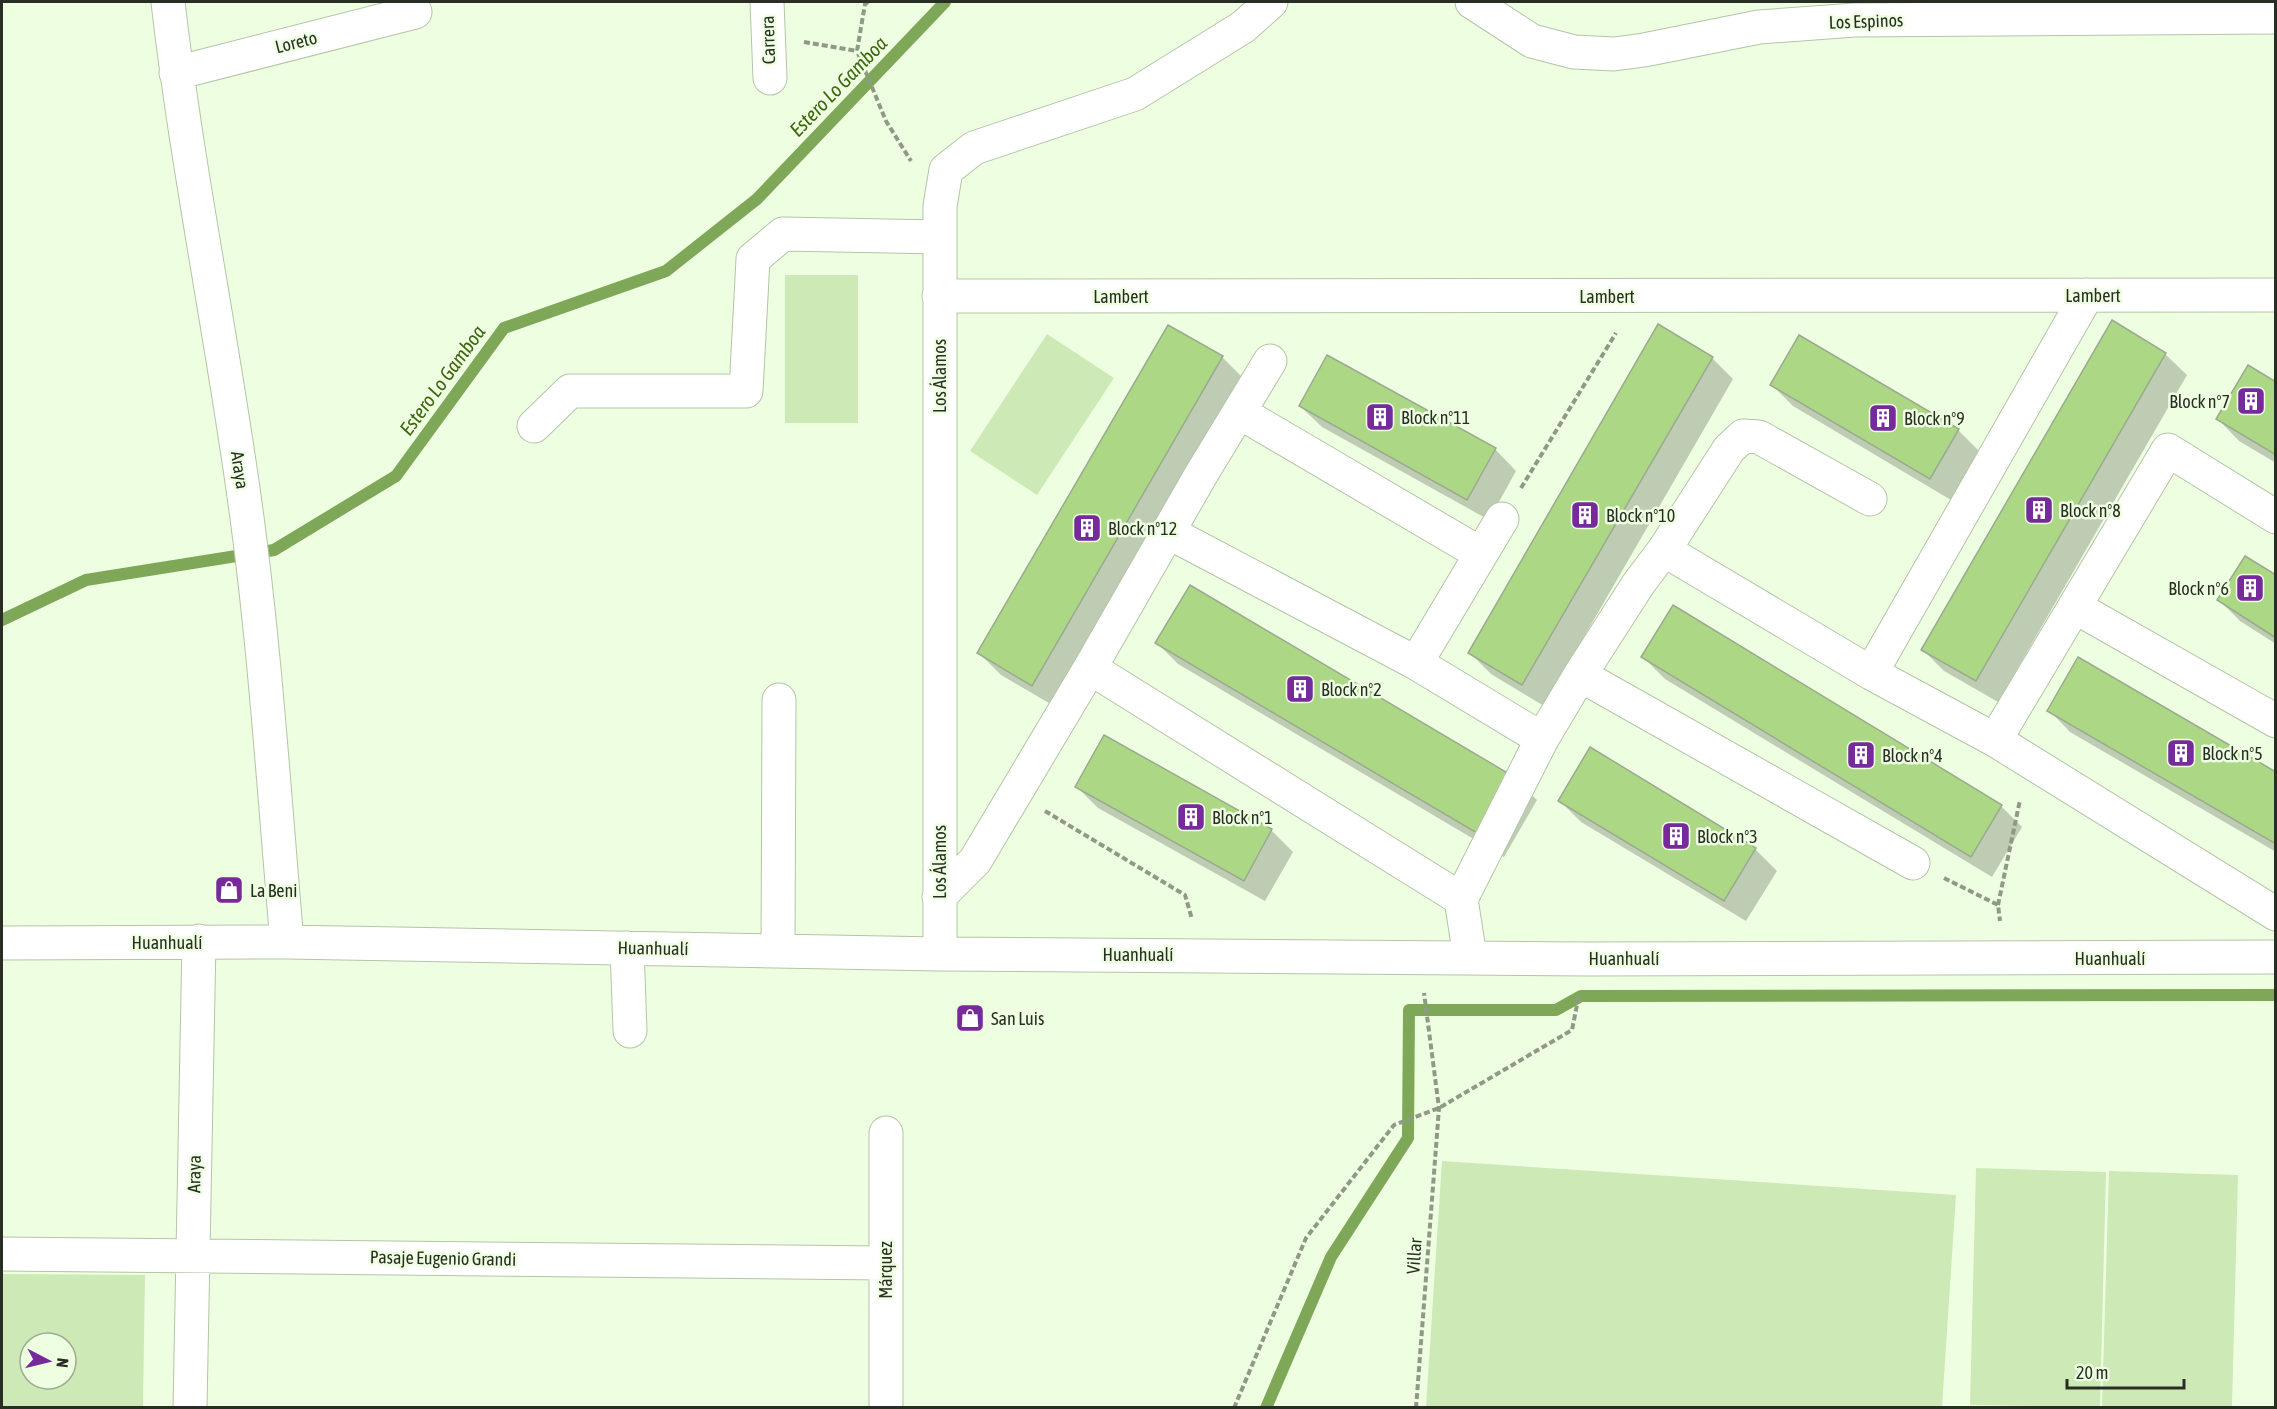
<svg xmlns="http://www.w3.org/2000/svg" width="2277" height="1409" font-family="'Asap Condensed',sans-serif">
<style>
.green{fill:#cdeab6;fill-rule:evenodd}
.shadow{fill:#0003}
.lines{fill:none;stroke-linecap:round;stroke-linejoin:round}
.stream{stroke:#7ea858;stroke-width:12}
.building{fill:#acd886;stroke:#9baa8f;stroke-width:1.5}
.minor-casing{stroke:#b4c4a7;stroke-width:35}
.path{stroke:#8f9a86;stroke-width:4;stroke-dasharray:6 3;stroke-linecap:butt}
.minor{stroke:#fff;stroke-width:33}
.labels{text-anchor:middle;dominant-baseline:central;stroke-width:5;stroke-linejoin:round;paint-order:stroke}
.street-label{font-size:18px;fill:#282e23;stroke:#eeffe1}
.poi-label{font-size:18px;fill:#282e23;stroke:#eeffe1;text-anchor:start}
.water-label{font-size:20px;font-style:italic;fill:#3e640e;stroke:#eeffe1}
</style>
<rect width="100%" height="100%" fill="#eeffe1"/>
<path class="green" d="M785 275H858V423H785Z
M1047 334 1114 378 1037 495 970 451Z
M1442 1161 1956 1195 1942 1407H1426Z
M1976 1168 2106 1172 2100 1407 1970 1405Z
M2109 1171 2238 1175 2232 1407H2102Z
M2 1274 145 1275 143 1407H2ZM30 1343H66V1379H30Z"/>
<path class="shadow" d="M1169 327 1222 357 1244 379 1054 706 1001 675 979 653Z
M1800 337 1958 430 1980 452 1951 500 1793 406 1772 385Z
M2165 354 2187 375 1998 702 1944 671 1923 650Z
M1712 358 1733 379 1544 706 1491 674 1470 653Z
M2276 384V463L2239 441 2218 419Z
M1300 406 1495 449 1516 471 1489 520 1322 427Z
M2276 577V644L2240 621 2219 600Z
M1157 643 1515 779 1537 800 1504 857 1178 664Z
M1643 657 2001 806 2022 827 1992 877 1665 679Z
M2049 710 2276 774V852L2070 732Z
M1591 749 1755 849 1777 871 1746 921 1581 822 1560 801Z
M1077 787 1271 830 1293 852 1265 901 1098 808Z"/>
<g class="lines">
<path class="stream" d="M2 620 86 580 274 550 396 476 504 328 666 271 757 199 945 2
M1266 1408 1331 1257 1408 1138 1409 1010H1556L1581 996 2276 995"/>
</g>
<path class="building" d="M2112 320 2166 353 1976 681 1921 650Z
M1658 324 1713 357 1522 685 1468 653Z
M1168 325 1223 356 1032 686 977 653Z
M1799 335 1959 429 1930 479 1770 385Z
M1327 355 1496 448 1467 500 1299 406Z
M2248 365 2276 382V455L2216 419Z
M2245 556 2276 575V638L2217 600Z
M1190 585 1516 778 1482 836 1155 643Z
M1673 605 2002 805 1971 857 1641 657Z
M2078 657 2276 772V844L2047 711Z
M1104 735 1272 829 1244 881 1075 787Z
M1590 747 1756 848 1724 901 1558 801Z"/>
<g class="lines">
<g class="minor-casing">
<path id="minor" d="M168 2C187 167 221 331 244 496 265 644 274 793 287 942
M767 2 770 78
M1472 2 1532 41 1574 52 1614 54 1644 50 1759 27 1855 20 2276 17
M176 73 415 12
M939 296 2276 295
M1239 412 1481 554
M534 426 570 391H746L753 259 783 234 940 237
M1168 532 1416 663
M1664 550 1729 449 1743 436 1759 437 1870 499
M2075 607 2276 721
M1090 668 1461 899 1470 957
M1871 673 2087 295
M1580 675 1639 583 1664 550 1871 673 1995 740 2168 450 2276 517
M1542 739 1580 675 1913 863
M1995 740 2276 914
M939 897 975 861 1090 668 1202 473 1270 361
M1461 899 1542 739 1416 663 1502 519
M2 943 287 942 940 954 1586 959 2276 957
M627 948 630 1031
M778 951 779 700
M940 954V206L946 170 974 148 1135 94 1243 27 1271 2
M886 1133V1408
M2 1254 885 1263
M190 1408 199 941"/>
</g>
<path class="path" d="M868 2 865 4 857 51 886 121 911 161
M804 42 857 51
M1521 488 1616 333
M1045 811 1185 895 1192 919
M1944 878 1998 905 2000 921
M1998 905 2020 800
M1234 1408 1306 1238 1394 1125 1439 1108 1572 1030 1579 995
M1416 1408 1439 1108 1424 993"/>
<use href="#minor" class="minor"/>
</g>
<defs>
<g id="building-square" transform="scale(1.5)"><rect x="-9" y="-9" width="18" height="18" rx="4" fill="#762a9c" stroke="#eeffe1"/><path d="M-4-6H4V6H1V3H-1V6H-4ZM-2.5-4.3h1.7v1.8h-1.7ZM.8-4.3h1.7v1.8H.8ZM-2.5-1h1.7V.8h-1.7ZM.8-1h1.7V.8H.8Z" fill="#fff"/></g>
<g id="shop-square" transform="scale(1.5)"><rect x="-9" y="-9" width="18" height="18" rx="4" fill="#762a9c" stroke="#eeffe1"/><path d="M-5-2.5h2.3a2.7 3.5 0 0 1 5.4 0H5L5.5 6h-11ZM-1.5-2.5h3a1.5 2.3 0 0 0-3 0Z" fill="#fff"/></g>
</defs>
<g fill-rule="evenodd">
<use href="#building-square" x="2251" y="401"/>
<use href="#building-square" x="1380" y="417"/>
<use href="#building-square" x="1883" y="418"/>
<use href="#building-square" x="2039" y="510"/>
<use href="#building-square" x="1585" y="515"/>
<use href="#building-square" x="1087" y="528"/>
<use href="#building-square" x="2250" y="588"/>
<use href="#building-square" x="1300" y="689"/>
<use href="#building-square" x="2181" y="753"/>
<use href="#building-square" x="1861" y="755"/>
<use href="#building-square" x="1191" y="817"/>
<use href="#building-square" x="1676" y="836"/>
<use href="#shop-square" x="229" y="890"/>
<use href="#shop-square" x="970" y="1018"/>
</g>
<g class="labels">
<g class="street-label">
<text transform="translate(1866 21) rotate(-2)">Los Espinos</text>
<text transform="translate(768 40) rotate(-92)">Carrera</text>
<text transform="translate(296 42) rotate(-14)">Loreto</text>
<text x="2093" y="295">Lambert</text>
<text x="1121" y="296">Lambert</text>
<text x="1607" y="296">Lambert</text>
<text transform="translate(939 376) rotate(-90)">Los Álamos</text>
<text transform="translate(240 470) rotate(81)">Araya</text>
<text transform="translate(939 862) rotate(-90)">Los Álamos</text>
<text x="167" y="942">Huanhualí</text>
<text transform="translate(653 948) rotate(1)">Huanhualí</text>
<text x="1138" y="954">Huanhualí</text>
<text x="1624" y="958">Huanhualí</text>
<text x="2110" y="958">Huanhualí</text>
<text transform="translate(194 1174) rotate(-89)">Araya</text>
<text transform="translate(1414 1256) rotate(-86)">Villar</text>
<text transform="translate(443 1258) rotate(1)">Pasaje Eugenio Grandi</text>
<text transform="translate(885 1270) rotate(-90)">Márquez</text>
</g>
<g class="poi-label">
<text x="2230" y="401" text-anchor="end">Block n°7</text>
<text x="1401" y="417">Block n°11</text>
<text x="1904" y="418">Block n°9</text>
<text x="2060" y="510">Block n°8</text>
<text x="1606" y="515">Block n°10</text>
<text x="1108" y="528">Block n°12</text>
<text x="2229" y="588" text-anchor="end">Block n°6</text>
<text x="1321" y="689">Block n°2</text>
<text x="2202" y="753">Block n°5</text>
<text x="1882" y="755">Block n°4</text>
<text x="1212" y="817">Block n°1</text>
<text x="1697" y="836">Block n°3</text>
<text x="250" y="890">La Beni</text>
<text x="991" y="1018">San Luis</text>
</g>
<g class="water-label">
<text transform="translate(838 86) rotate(-46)">Estero Lo Gamboa</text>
<text transform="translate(442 380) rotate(-54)">Estero Lo Gamboa</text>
</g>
</g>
<rect width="2277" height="1409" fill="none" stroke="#282e23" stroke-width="6"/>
<g transform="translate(48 1361) rotate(97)"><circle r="28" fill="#eeffe1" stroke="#9fab95" stroke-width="1.5"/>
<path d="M0-4.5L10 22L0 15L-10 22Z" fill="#762a9c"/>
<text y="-9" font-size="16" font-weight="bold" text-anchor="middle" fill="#282e23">N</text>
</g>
<path d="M2067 1379v9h117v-9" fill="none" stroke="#282e23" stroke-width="3"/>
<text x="2076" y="1379" font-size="18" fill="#282e23" stroke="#eeffe1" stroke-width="4.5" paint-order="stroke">20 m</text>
</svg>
